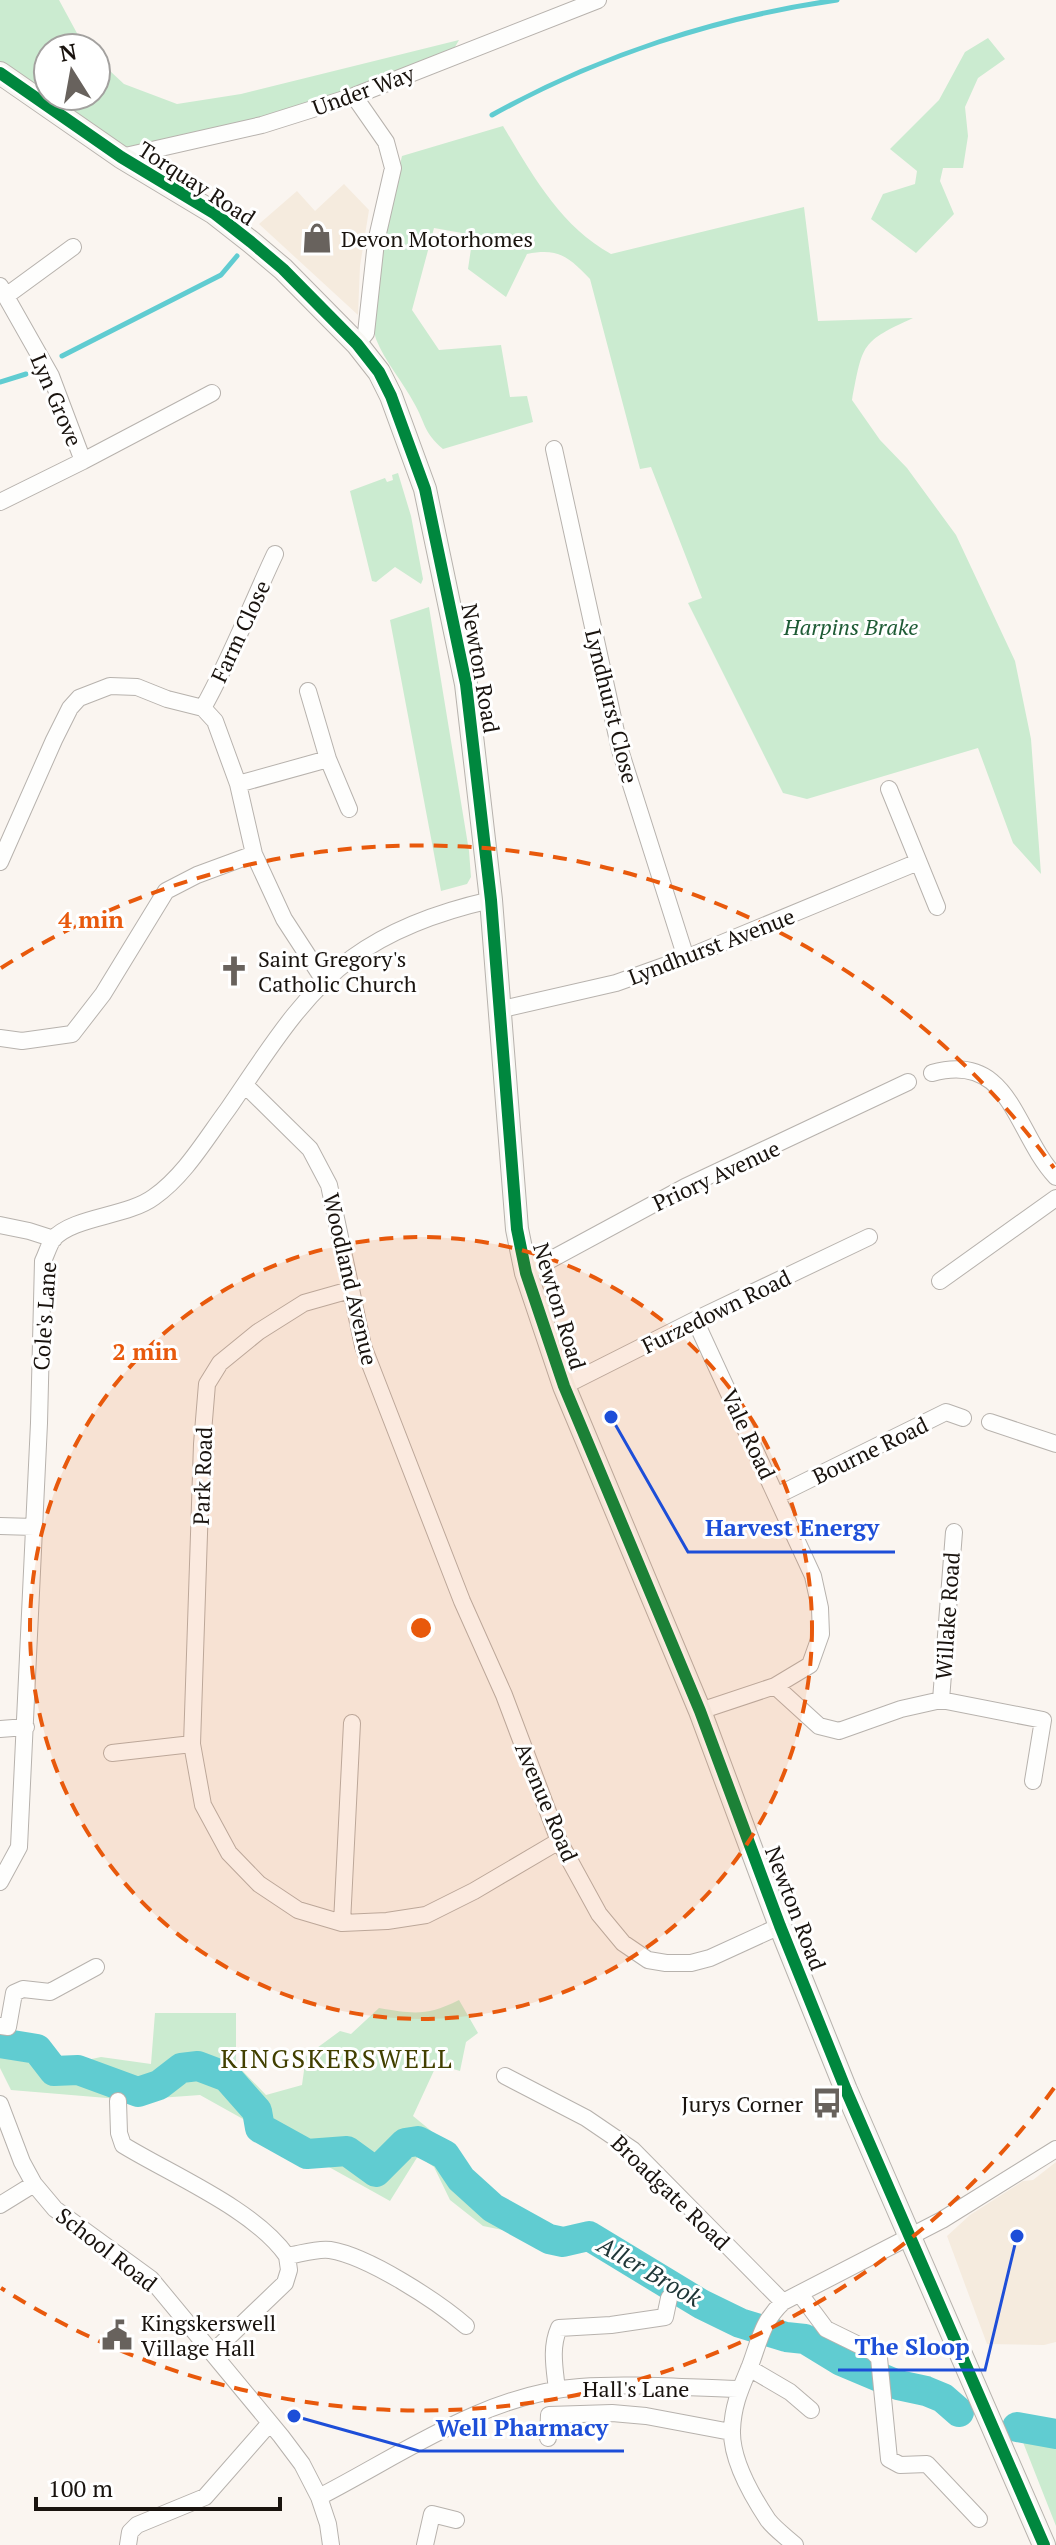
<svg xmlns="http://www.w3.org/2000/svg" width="1056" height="2545" font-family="'PT Serif',serif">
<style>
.commercial{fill:#f5ebde}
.green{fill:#cbebd0}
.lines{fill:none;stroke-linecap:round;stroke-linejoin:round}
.stream{stroke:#60ccd1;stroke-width:5}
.river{stroke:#60ccd1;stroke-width:30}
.street-casing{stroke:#b7b2ad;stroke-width:18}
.secondary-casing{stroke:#b7b2ad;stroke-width:24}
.street{stroke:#fefefd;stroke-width:16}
.secondary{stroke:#f8f7f3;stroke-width:22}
.cycleway-casing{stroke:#fff;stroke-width:17}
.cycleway{stroke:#00873e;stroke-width:12}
.ring{fill:none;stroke:#e8590c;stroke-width:4;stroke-dasharray:14 10}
.labels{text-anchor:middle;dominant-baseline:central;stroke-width:6;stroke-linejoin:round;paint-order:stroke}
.street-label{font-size:22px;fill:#19130e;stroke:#fff}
.poi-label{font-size:22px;fill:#19130e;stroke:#fff;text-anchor:start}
.park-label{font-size:22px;font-style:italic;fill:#1e5b35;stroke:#fff}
.water-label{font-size:24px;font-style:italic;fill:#1e3637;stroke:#fff}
.quarter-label{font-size:26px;letter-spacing:2px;fill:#424000;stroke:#fff}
.centre{fill:#e8590c;stroke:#fff;stroke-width:4}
.ring-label{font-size:24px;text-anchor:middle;font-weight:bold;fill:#e8590c;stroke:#fff;stroke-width:6;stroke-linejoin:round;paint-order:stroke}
.leader{fill:none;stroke:#1d4ed8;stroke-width:3}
.callout-dot{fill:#1d4ed8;stroke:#fff;stroke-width:3}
.callout-label{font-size:24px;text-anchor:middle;font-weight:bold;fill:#1d4ed8;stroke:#fff;stroke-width:6;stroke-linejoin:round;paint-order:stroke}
</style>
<rect width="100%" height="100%" fill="#faf5f0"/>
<path class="commercial" d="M344 184 369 210 360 266 358 315 259 224 297 191 315 211Z
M1056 2162V2342L1044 2345 987 2344 947 2236 970 2215 1023 2181 1033 2180Z"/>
<path class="green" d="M0 0H59L85 48H48V96H96V58L124 84 177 104 241 94 459 40 448 59 383 83 121 157 0 73Z
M988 38 1005 59 978 78 965 107 968 136 963 168H943L940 181 954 214 916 253 871 219 883 194 915 184 917 171 890 149 939 100 965 52Z
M503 126C532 174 560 226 611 254L804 207 818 321 913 318C861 342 863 343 852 400L880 440 907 468 956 535 1015 661 1031 739 1041 874 1013 843 978 748 807 799 783 793 688 603 702 598 651 467 640 469 590 279C568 256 558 248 527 254L506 297 468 269 473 235 434 228 412 310 439 350 501 345 510 397 527 396 533 422 443 449C423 432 426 424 414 403 403 382 385 362 376 339 364 304 393 195 402 156Z
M398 473 411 516 423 579 421 584 395 567 376 582 372 581 350 491 385 478 387 482 393 480 392 475Z
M429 607 469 851 471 877 467 884 441 891 390 620Z
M459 2000 478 2033 466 2042 460 2071 437 2064 413 2116 446 2143 479 2190 563 2242 483 2226 450 2200 434 2167 418 2156 390 2201 200 2095 131 2100 11 2090 0 2068V2033L47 2039 59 2066 101 2057 151 2064 155 2013H236V2064L266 2095 302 2085 306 2056 340 2031 351 2034 379 2008C414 2014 427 2016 459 2000Z
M1017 2427 1056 2433V2526Z"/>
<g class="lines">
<path class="stream" d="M492 115C598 56 717 17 837 0
M62 356 221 275 237 256
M0 382 26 374"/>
<path class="river" d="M0 2043 37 2049 54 2071 78 2070 138 2092 159 2085 181 2068 198 2066 227 2077 257 2111 260 2128 307 2154 347 2151 376 2172 405 2143 418 2141 445 2155 461 2179 493 2208 549 2239 563 2242 589 2236 701 2304 740 2323 786 2337 805 2339 841 2361 898 2385 926 2391 943 2398 959 2412
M1017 2427 1056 2434"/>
<g class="street-casing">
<path id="street" d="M354 96 386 142 393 168 376 242 366 333 357 344
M121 157 262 125 354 96 598 0
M0 286 51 376 83 461 212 393
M6 296 73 247
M554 449 620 750 686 958
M0 502 83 461
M308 691 328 759 349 809
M203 708C231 658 251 605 275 554
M238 784 328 759
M889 789 937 907
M0 862 54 740 70 708 79 698 110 686 137 687 167 699 203 708 215 721 238 784 254 854 284 919 325 982
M498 1010 616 983 686 958 918 862
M0 1038 22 1041 72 1034 103 994 166 891 197 875 254 854
M932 1073C1011 1051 1014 1132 1056 1177
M245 1085 310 1149 329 1185 363 1346 462 1601 504 1695 559 1841 599 1914 623 1943 648 1960 666 1963H691L710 1958 780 1926
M0 1225 29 1231 54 1239
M526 1273 685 1187 908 1082
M940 1281 1056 1198
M350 1290 304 1303 258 1332 220 1363 207 1384 202 1444 192 1744 203 1805 229 1853 259 1884 298 1910 342 1923 387 1921 426 1915 474 1891 559 1841
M695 1320 813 1576 820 1608 821 1634 810 1665 775 1686 700 1711
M564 1386 695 1320 869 1237
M990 1422 1056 1444
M778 1495 946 1412 963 1418
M0 1526 34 1527
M775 1686 819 1726 839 1731 901 1709 941 1700 1043 1720 1033 1781
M941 1700 954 1532
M0 1729 26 1727
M112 1753 192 1744
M0 1882 19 1847 39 1423 43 1261C46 1255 49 1245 53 1239 74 1216 127 1217 154 1197 185 1175 205 1140 228 1109 264 1057 300 996 352 958 393 928 442 911 491 900
M342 1923 352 1723
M0 2026 8 2027 14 1993 23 1989 50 1992 96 1967
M505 2076 586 2118 633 2150 783 2302
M118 2101 119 2133 123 2145C172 2175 254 2209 287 2256 300 2254 318 2248 330 2250 368 2256 437 2301 466 2326
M0 2104 22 2162 34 2184 55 2209 151 2279 281 2436 302 2464 319 2497 328 2524 331 2545
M0 2205 34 2184
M800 2294 826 2329 873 2352 879 2358 889 2459 900 2465 927 2464 979 2519
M213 2352 285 2283 289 2270 287 2256
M749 2368 790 2392 811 2410
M557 2390C555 2370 550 2348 559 2328L611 2325 665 2317 669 2298
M548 2438 549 2415 612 2413 646 2416 731 2432
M319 2497C401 2455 485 2394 580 2387 632 2383 686 2388 738 2389
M128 2545 130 2532 137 2525 205 2497 269 2424
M425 2545 432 2514 456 2520
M795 2545C786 2537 775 2529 768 2520 752 2496 731 2459 732 2430 733 2404 741 2388 750 2366 760 2339 762 2322 783 2302L942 2220 1056 2149"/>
</g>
<g class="secondary-casing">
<path id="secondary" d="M0 73 121 157 214 213 251 242 283 269 357 344 379 372 391 396 425 489 466 684 491 900 517 1229 526 1273 564 1386 700 1711 780 1926 846 2090 1044 2545"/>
</g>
<use href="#street" class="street"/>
<use href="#secondary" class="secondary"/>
<g class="cycleway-casing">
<path id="cycleway" d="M0 73 121 157 214 213 251 242 283 269 357 344 379 372 391 396 425 489 466 684 491 900 517 1229 526 1273 564 1386 700 1711 780 1926 846 2090 1044 2545"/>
</g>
<use href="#cycleway" class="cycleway"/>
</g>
<circle cx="421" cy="1628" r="391" fill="#e8590c" fill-opacity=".12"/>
<g class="ring">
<circle cx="421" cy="1628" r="391"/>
<path d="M1054 2088A782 782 0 0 1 1 2288M1 968A782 782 0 0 1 1054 1168"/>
</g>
<defs>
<g id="shop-bare" transform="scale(2.4)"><path d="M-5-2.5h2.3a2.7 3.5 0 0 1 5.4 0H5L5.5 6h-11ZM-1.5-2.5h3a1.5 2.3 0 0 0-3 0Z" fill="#68625d" stroke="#fff" stroke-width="2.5" paint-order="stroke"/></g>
<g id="church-bare" transform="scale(2.4)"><path d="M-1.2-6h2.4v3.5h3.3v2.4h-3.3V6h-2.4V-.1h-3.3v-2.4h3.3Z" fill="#68625d" stroke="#fff" stroke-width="2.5" paint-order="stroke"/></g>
<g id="bus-bare" transform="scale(2.4)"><path d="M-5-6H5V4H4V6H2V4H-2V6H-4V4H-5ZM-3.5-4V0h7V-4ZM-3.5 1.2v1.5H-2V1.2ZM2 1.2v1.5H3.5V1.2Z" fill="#68625d" stroke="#fff" stroke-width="2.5" paint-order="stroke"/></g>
<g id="civic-bare" transform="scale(2.4)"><path d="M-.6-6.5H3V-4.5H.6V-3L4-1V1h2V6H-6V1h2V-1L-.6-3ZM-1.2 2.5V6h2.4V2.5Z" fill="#68625d" stroke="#fff" stroke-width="2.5" paint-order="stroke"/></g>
</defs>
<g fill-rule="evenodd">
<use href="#shop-bare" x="317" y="238"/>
<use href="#church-bare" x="234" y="971"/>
<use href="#bus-bare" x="827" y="2103"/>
<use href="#civic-bare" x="117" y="2335"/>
</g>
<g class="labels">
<g class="street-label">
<text transform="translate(363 90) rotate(-20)">Under Way</text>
<text transform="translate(197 183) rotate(33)">Torquay Road</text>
<text transform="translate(57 400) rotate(67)">Lyn Grove</text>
<text transform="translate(240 631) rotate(-65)">Farm Close</text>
<text transform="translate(481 668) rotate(80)">Newton Road</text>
<text transform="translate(612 706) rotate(76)">Lyndhurst Close</text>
<text transform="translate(711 946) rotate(-21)">Lyndhurst Avenue</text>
<text transform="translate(716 1175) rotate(-25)">Priory Avenue</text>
<text transform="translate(351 1279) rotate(77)">Woodland Avenue</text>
<text transform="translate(560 1306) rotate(73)">Newton Road</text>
<text transform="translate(716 1311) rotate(-26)">Furzedown Road</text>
<text transform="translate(44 1316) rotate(-86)">Cole's Lane</text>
<text transform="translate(749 1434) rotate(65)">Vale Road</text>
<text transform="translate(870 1450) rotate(-26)">Bourne Road</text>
<text transform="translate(202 1476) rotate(-88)">Park Road</text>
<text transform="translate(947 1616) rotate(-86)">Willake Road</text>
<text transform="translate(547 1802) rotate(67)">Avenue Road</text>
<text transform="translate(796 1908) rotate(69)">Newton Road</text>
<text transform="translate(671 2192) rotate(44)">Broadgate Road</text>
<text transform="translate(107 2249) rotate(38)">School Road</text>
<text x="636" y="2388">Hall's Lane</text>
</g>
<g class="poi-label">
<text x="341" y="238">Devon Motorhomes</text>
<text x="258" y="958">Saint Gregory's<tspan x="258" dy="25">Catholic Church</tspan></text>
<text x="803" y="2103" text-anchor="end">Jurys Corner</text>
<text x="141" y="2322">Kingskerswell<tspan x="141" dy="25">Village Hall</tspan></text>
</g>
<g class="park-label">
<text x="851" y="626">Harpins Brake</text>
</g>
<g class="water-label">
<text transform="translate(650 2271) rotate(30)">Aller Brook</text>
</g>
<g class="quarter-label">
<text x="337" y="2058">KINGSKERSWELL</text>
</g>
</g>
<circle cx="421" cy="1628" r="12" class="centre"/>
<g class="ring-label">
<text x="91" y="928">4 min</text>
<text x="145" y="1360">2 min</text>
</g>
<path class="leader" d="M611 1417L688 1552H895M1017 2236L985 2370H838M294 2416L419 2451H624"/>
<g class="callout-dot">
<circle cx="611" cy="1417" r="8"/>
<circle cx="1017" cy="2236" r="8"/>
<circle cx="294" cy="2416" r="8"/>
</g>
<g class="callout-label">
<text x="792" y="1536">Harvest Energy</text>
<text x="912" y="2355">The Sloop</text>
<text x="522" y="2436">Well Pharmacy</text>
</g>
<g transform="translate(72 72) rotate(349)"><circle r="38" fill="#ffffff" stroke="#a3a19f" stroke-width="2"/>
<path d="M0-6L14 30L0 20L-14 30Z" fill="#68625d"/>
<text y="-12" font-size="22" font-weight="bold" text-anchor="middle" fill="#19130e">N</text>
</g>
<path d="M36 2497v12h244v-12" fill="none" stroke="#19130e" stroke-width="4"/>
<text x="48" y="2497" font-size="24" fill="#19130e" stroke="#ffffff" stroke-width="6" paint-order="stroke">100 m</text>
</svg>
